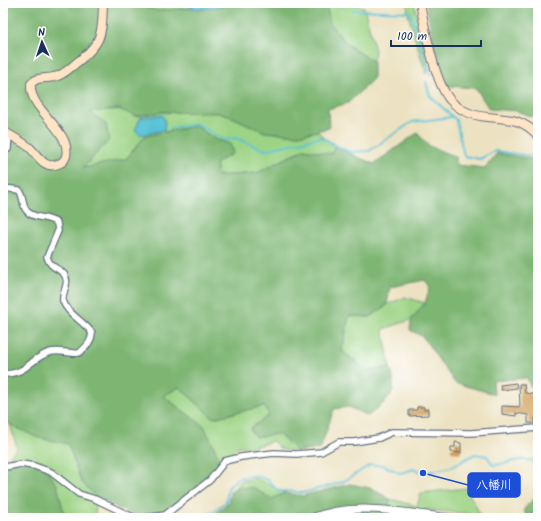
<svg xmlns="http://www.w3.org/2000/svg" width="541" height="521" font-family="Kalam,'Klee One',sans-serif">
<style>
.green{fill:#9cd384;stroke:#5c8171}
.forest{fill:#7db572;stroke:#4c7268}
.water{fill:#58c1d5;stroke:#3a789a}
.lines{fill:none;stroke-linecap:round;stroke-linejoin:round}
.stream{stroke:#58c1d5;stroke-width:2}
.building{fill:#cf9c53}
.minor-casing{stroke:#646e81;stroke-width:8}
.tertiary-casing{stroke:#646e81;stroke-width:9}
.secondary-casing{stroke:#646e81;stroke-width:10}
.minor{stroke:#fff;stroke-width:5.5}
.tertiary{stroke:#fff;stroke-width:7}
.secondary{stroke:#ffe4c6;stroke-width:8}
.leader{fill:none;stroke:#1d4ed8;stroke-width:1.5}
.callout-dot{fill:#1d4ed8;stroke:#fff;stroke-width:1.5}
.callout{fill:#1d4ed8;stroke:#1d4ed8;stroke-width:1.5}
.callout-label{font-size:12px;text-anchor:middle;font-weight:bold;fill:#fff}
</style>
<rect width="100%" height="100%" fill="#fff"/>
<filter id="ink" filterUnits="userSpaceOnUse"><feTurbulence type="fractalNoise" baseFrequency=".025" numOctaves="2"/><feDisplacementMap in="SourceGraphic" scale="8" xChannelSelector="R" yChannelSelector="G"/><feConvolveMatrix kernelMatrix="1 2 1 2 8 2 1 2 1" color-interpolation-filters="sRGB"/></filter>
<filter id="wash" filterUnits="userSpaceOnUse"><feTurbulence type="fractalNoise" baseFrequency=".012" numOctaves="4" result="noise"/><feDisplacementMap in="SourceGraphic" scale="16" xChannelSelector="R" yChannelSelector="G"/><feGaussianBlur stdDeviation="0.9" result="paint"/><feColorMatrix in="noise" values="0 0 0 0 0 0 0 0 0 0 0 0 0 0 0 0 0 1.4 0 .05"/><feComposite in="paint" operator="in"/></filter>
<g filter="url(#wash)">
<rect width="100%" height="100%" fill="#ece2c1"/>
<path class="green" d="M139 3H197L190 8 156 11Z
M326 3H343L364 7 375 51 373 61 348 45 330 24Z
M407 3H414L429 68 426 74 408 15Z
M119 109 135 116 162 112 223 113 265 132 299 135 317 131 335 147 331 154 304 149 257 173 218 176 216 163 233 153 230 144 215 139 196 126 145 136 126 159 82 169 109 140 89 112Z
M405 297 425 303 411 320 383 329 390 368 367 371 342 351 349 316 370 317 387 305Z
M180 387 213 418 264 406 270 415 250 428 279 434 297 452 280 449 273 441 253 447 238 446 222 464 162 396Z
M10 424 36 437 68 444 81 481 96 497 95 518H78L64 514 57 485 21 460 3 464 17 448Z
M256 478 285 493 271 499 254 488 236 487 241 481Z
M466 488 480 514 424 510 420 518H408L387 514 390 499 417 506 421 493Z"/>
<path class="forest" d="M3 3H139L156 11 190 8 201 9 237 4 326 3 330 24 348 45 373 61V79L348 103 328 109 329 128 299 135 265 132 223 113 162 112 135 116 119 109 90 112 106 124 109 140 83 168 126 159 145 136 196 126 215 139 230 144 233 153 216 163 218 176 257 173 304 149 331 154 335 147 374 164 417 133 429 146 456 157 457 165 485 168 497 153 532 159 538 178V386H530L527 378 493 381 494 394 455 383 423 337 410 330 411 320 425 303 430 287 425 280 390 287 387 305 370 317 349 316 342 351 367 371 390 368C400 395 387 400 368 416L349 407 334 409 320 449 297 452 279 434 255 437 250 429 269 415 264 406 213 418 179 387 163 396 204 426 222 464 188 496 164 512 134 516 96 497 81 481 68 444 36 437 3 421Z
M426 3H538V112L532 117 517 111 489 109 476 88 447 86 434 45Z
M21 460 42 462 57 485 64 514 61 518H3V464Z
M350 484 370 488 390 499 387 514 408 518H209L228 503 231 491 236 487 254 488 271 499 285 493 302 496Z
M536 496 538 497V518L526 517 524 509Z"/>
<path class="water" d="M197 3H268L237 4 201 9 190 8Z
M162 115 165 121 164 130 141 135 135 130 141 117Z"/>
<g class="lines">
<path class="stream" d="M337 3 344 7
M353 10 410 12 431 76
M426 82 430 96 456 120 464 156 480 159 495 151 530 156 538 151
M170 128 197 124 225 140 236 138 265 150 321 137 349 152 369 151 412 122 452 117
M203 518 226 502 228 488 238 478 256 475 269 481 278 491H289L303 493 343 482 370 465H383L400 473 415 469 423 473 451 467 475 454 487 456 493 465C512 464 517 456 538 462"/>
</g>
<g id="blocks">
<path class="building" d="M516 383 517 388 501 390 500 385Z
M519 384H524L525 393 538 395V418H535V423H528V415L516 413V416L502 414V406L520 407Z
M417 407H424V410L428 409V415L409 416V410H417Z
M455 442 461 443V453L451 452V447H455Z"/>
</g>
</g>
<g filter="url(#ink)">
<use href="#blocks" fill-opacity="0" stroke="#646e81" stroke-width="1"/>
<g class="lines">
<g class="minor-casing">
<path id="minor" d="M3 152 8 149 9 134
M3 188 19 190C24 197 22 204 26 210 32 219 48 216 57 223L58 231 47 257C51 269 58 267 64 274 71 283 61 292 63 301 67 314 85 322 92 333 91 343 86 347 79 353 70 354 60 350 51 352 30 357 29 374 3 374
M5 467 21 464 34 466 51 472 79 494 95 499 135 518
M146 518 165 515 210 480 225 461 241 457 274 453 296 454 321 452 339 442H354L379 438 392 432 471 433 538 428"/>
</g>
<g class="tertiary-casing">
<path id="tertiary" d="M312 518C356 500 407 514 453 518"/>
</g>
<g class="secondary-casing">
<path id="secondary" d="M420 3C425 28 434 81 450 100 460 111 474 116 488 117 509 119 524 119 538 136
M3 131C12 136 21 141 29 147 38 155 44 170 58 164 62 163 65 160 66 156 72 130 28 110 31 84 37 76 46 79 54 77 62 76 69 69 75 64 102 43 102 36 103 3"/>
</g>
<use href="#minor" class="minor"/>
<use href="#tertiary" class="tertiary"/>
<use href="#secondary" class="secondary"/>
</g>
</g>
<path class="leader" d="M423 473L468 485"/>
<circle class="callout-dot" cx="423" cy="473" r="4"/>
<rect class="callout" x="468" y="473" width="52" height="24" rx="4"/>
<g class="callout-label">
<text x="494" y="489">八幡川</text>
</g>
<rect width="541" height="521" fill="none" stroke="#fff" stroke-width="16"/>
<g transform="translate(42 42) rotate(357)" stroke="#ffffff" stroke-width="3" paint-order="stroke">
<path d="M0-3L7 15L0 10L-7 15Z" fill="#1b2f5e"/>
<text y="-6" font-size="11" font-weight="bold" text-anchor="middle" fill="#1b2f5e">N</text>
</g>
<path d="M391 40v6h90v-6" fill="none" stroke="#1b2f5e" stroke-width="2"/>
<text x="397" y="40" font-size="12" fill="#1b2f5e" stroke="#ffffff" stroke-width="3" paint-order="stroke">100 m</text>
</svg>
